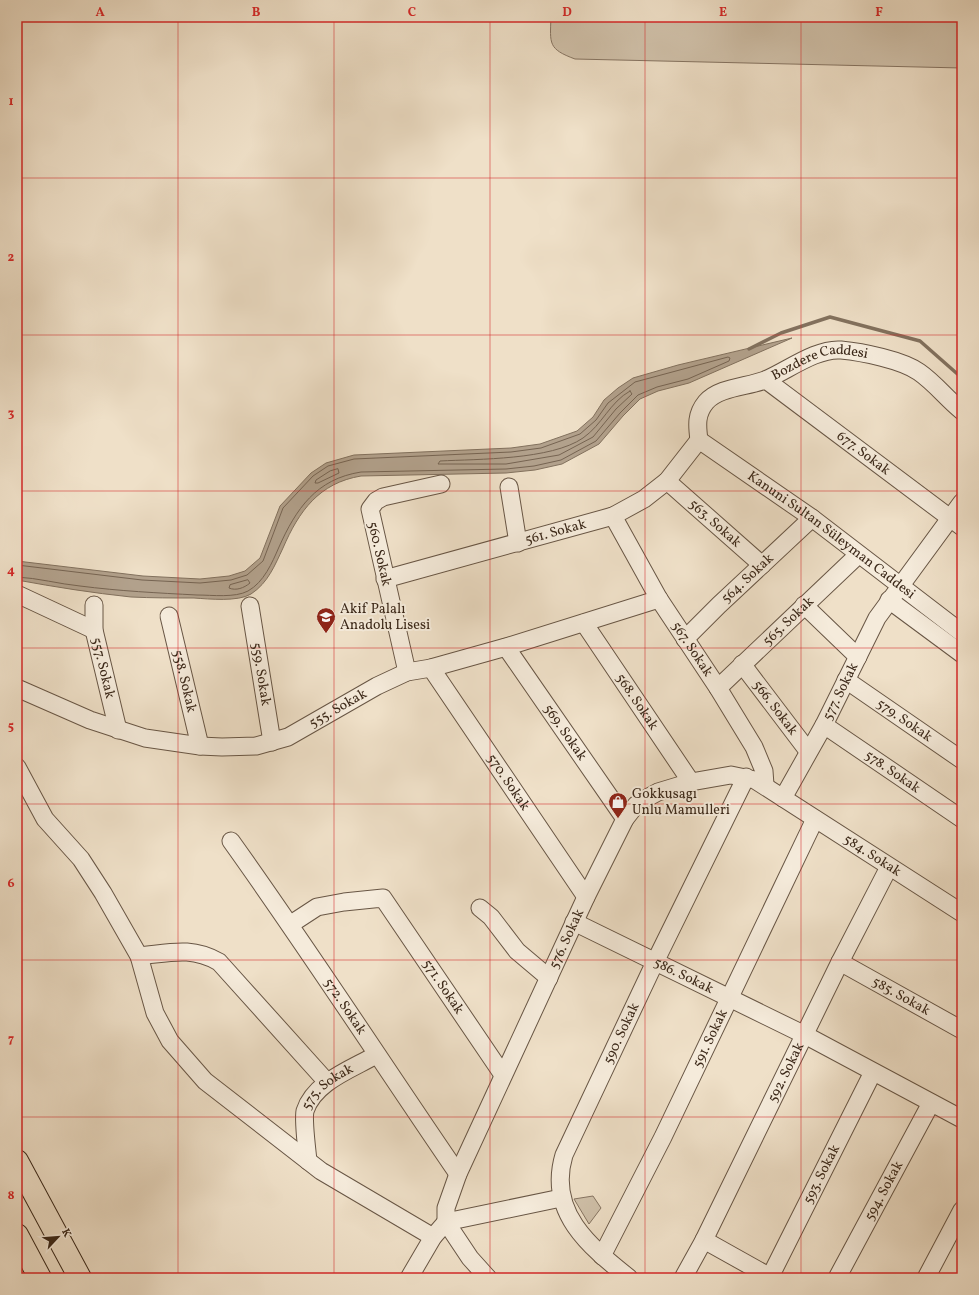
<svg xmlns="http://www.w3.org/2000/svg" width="979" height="1295" font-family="Vollkorn,serif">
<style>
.green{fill:#d0c1aa;stroke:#867462}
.water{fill:#b2a18c;stroke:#82715e}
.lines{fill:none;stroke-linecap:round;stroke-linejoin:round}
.shore{stroke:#766452;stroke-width:1}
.stream{stroke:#82715e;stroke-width:3.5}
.minor-casing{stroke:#685645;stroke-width:19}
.highway-casing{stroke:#3b2819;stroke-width:24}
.minor{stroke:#f5ebdb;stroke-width:17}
.highway{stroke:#efe0c8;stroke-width:22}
.grid{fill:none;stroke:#d62828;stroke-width:1;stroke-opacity:0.55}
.labels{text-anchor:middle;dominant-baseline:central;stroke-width:4;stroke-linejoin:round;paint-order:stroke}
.street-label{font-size:14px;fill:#3b2819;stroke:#f5ebdb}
.poi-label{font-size:14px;fill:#3b2819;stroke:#f5ebdb;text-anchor:start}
.neatline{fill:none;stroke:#d62828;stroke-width:1.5}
.grid-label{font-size:13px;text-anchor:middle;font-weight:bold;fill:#d62828}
</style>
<rect width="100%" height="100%" fill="#efe0c8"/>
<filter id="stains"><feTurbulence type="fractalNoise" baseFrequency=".005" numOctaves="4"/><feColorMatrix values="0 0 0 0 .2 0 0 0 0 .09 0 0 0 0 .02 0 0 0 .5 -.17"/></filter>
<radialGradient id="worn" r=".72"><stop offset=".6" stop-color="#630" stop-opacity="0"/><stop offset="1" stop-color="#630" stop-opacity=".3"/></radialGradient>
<path class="green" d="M551 17H962V68L575 59C548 49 550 44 551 17Z
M593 1196 601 1208 589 1224 574 1199Z"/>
<path class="water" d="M792 338 689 383 658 391 640 399 623 416 599 444 562 464 535 470 506 473 361 476C319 483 299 511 283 548 275 565 268 583 251 594 238 602 209 599 194 598 173 598 152 598 131 597 93 593 55 587 17 580V561L143 576 200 579 229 576 245 571 260 558 280 506 311 473 326 463 354 455 511 448 540 444 577 431 593 417 604 400 618 388 633 378 678 365Z"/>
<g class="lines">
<path class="shore" d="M630 391 632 394 616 409 593 437 559 455 506 464H438L440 461C478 459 551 460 583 438 602 425 610 402 630 391Z
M338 469 339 473 318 483H315L316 480 330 471Z
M17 565 142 580 200 583 231 580 247 575 263 561 283 508 313 476 328 466 354 459 511 452 541 448 580 434 596 420 608 403 635 382 728 357 730 358 729 361 688 379 657 387 638 395 620 413 596 441 561 460 534 466 506 469 361 472C316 479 296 509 279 547 272 563 264 582 248 591 235 598 212 595 197 595 158 593 119 591 80 586 59 584 38 578 17 577
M248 580 250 583C244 588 236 591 229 588L230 585Z"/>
<path class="stream" d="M749 349 781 333 830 317 920 341 962 378"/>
<g class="minor-casing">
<g id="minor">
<path id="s1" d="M766 380 962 527"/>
<path id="s2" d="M699 440 812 518 962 633"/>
<path id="s3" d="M699 440C697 425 696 414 706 402 719 387 747 387 765 380 787 371 816 348 841 350 862 352 902 360 919 372 935 383 947 399 962 411"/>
<path id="s4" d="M667 481 762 565"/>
<path d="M509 487 518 543"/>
<path id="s5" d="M613 516 659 599 718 688 754 747 764 771 765 785"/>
<path id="s6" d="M385 579 613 516 644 499 667 481 699 440"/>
<path d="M17 594 94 630"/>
<path d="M889 600 962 654"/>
<path id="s7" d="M94 605V630L118 730"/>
<path d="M804 605 858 657"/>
<path id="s8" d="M250 606 272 742"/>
<path id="s9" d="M169 616 200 746"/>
<path id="s10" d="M584 623 691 782"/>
<path id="s11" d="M685 639 719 605 812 518"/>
<path id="s12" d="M506 647 625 819"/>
<path id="s13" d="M742 664 808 751"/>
<path id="s14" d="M431 668 586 897"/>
<path d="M407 672 370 509 376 501 383 497 441 484"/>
<path id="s15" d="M846 680 962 760"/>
<path id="s16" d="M17 688 90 720 145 738 200 746 222 747 256 746 288 737 377 686 407 672 431 668 506 647 659 599"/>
<path id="s17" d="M718 688 858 555"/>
<path id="s18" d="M824 725 962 819"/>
<path d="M17 767 45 819 81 859 103 893 139 956 155 1013 170 1041 205 1081 321 1171 433 1237"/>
<path id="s19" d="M783 798 824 725 877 618 962 502"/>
<path id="s20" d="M231 841C309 950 382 1063 458 1174"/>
<path d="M480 908 491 917 517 951 549 978"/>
<path id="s21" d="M574 922 805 1035 962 1119"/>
<path id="s22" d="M291 924 317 907 344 902 383 898 503 1075"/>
<path d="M139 956C170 953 191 946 219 962L327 1082"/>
<path id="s23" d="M840 962 962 1030"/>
<path id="s24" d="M308 1161C307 1150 303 1121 305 1111 314 1082 352 1069 376 1055"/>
<path id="s25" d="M446 1222V1208L458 1174 586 897 625 819 636 805 645 799 658 792 691 782 731 775 755 780 962 913"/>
<path d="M446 1222 470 1258 488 1278"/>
<path d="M704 1240 772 1278"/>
<path id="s26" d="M602 1256 663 1137 815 819"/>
<path id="s27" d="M770 1277 873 1072"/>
<path d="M409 1278 433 1237 446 1222 561 1198"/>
<path id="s28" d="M629 1278C589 1246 547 1212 564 1155L655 962 746 777"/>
<path id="s29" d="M683 1278 704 1240 840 962 889 867"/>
<path id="s30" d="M837 1278 931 1103"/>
<path d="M926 1278 962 1210"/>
</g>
</g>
<g class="highway-casing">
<path id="highway" d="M17 1161 80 1278
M17 1235 40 1278"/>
</g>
<use href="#minor" class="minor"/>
<use href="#highway" class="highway"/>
</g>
<path class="grid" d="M178 17V1278M334 17V1278M490 17V1278M645 17V1278M801 17V1278M17 178H962M17 335H962M17 491H962M17 648H962M17 804H962M17 960H962M17 1117H962"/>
<defs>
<g id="school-pin" transform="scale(1)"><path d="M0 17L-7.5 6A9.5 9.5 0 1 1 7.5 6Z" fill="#8f2418" stroke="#f5ebdb"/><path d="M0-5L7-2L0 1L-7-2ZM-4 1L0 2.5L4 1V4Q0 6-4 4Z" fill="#fff"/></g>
<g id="shop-pin" transform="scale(1)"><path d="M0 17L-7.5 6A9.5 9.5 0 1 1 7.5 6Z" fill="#8f2418" stroke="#f5ebdb"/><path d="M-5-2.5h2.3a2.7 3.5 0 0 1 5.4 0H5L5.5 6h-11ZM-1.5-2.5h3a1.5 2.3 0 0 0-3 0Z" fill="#fff"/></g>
</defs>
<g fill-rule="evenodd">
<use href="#school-pin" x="326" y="617"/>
<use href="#shop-pin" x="618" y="802"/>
</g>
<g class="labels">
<g class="street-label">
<text stroke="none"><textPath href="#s3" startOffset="163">Bozdere Caddesi</textPath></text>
<text stroke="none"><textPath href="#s1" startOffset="122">677. Sokak</textPath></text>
<text stroke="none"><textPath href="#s4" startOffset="64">563. Sokak</textPath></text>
<text stroke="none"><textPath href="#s6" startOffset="177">561. Sokak</textPath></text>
<text stroke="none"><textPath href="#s2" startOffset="163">Kanuni Sultan Süleyman Caddesi</textPath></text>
<text transform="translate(379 554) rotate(77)">560. Sokak</text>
<text stroke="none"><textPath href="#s11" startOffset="87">564. Sokak</textPath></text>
<text stroke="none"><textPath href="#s17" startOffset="97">565. Sokak</textPath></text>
<text stroke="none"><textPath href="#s5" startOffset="155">567. Sokak</textPath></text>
<text stroke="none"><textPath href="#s7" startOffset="64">557. Sokak</textPath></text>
<text stroke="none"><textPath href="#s8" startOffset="69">559. Sokak</textPath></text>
<text stroke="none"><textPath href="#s9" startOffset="67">558. Sokak</textPath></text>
<text stroke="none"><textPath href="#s19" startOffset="121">577. Sokak</textPath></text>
<text stroke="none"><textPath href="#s10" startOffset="95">568. Sokak</textPath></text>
<text stroke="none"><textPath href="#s16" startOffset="340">555. Sokak</textPath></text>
<text stroke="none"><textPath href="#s13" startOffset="55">566. Sokak</textPath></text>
<text stroke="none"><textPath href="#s15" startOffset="71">579. Sokak</textPath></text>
<text stroke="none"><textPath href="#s12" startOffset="104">569. Sokak</textPath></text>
<text stroke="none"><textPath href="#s18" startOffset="83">578. Sokak</textPath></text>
<text stroke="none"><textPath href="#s14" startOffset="138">570. Sokak</textPath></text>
<text stroke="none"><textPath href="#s25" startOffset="725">584. Sokak</textPath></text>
<text stroke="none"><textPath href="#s25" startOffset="309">576. Sokak</textPath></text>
<text stroke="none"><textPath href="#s21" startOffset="122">586. Sokak</textPath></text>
<text stroke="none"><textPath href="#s22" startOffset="205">571. Sokak</textPath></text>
<text stroke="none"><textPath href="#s23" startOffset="70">585. Sokak</textPath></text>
<text stroke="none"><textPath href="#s20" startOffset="201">572. Sokak</textPath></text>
<text stroke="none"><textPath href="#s28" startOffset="284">590. Sokak</textPath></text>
<text stroke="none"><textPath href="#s26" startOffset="243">591. Sokak</textPath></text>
<text stroke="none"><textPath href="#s29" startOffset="230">592. Sokak</textPath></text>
<text stroke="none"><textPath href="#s24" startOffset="84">575. Sokak</textPath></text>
<text stroke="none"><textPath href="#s27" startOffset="115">593. Sokak</textPath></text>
<text stroke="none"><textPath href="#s30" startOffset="99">594. Sokak</textPath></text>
</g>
<g class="poi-label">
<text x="340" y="609">Akif Palalı<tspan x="340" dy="16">Anadolu Lisesi</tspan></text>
<text x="632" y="794">Gokkusagı<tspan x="632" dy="16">Unlu Mamulleri</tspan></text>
</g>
</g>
<rect width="979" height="1295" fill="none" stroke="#efe0c8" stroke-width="44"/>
<g transform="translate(58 1237) rotate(64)" stroke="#f5ebdb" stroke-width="3" paint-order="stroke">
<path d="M0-3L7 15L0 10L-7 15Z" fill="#3b2819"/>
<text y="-6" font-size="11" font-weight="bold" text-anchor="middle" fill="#3b2819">K</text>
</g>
<rect x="22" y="22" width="935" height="1251" class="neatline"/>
<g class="grid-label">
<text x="100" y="16">A</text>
<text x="256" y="16">B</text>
<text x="412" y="16">C</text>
<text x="567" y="16">D</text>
<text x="723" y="16">E</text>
<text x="879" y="16">F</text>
<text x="11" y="105">1</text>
<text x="11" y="261">2</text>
<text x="11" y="417">3</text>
<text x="11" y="574">4</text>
<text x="11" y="730">5</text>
<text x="11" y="887">6</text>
<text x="11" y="1043">7</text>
<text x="11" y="1199">8</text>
</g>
<rect width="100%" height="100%" filter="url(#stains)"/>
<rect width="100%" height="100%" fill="url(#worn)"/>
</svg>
